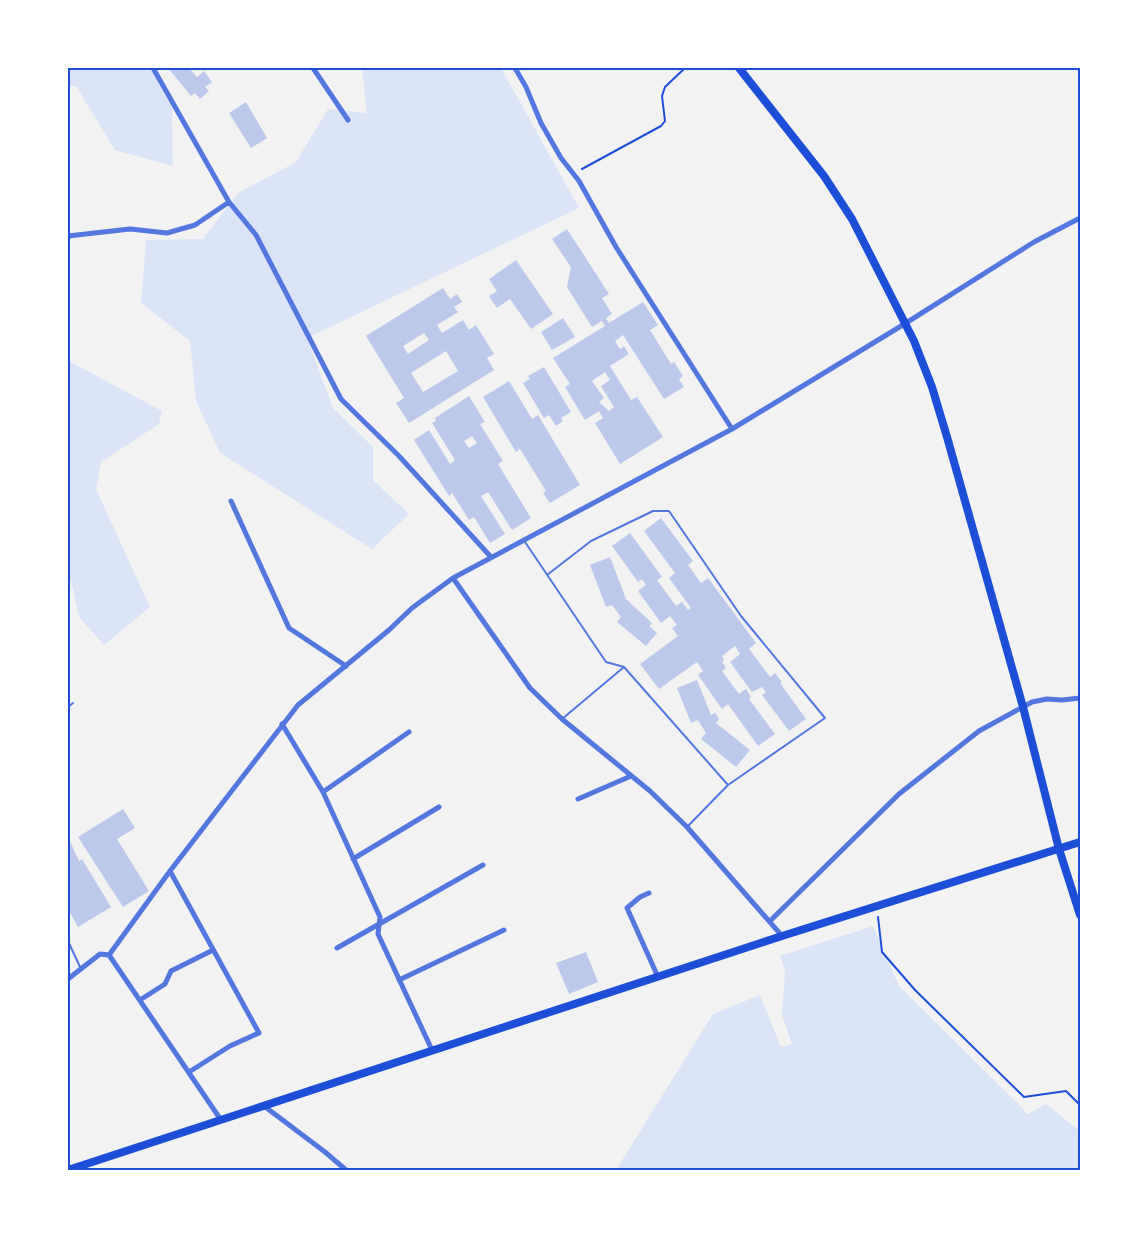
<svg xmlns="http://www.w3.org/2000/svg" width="1148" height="1238" font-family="Cabin,sans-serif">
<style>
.green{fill:#dbe4f7}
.building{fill:#bdc9ec;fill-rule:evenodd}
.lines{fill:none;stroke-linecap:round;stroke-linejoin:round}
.path{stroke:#1d4ed8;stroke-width:2}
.service{stroke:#5277de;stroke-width:2}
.minor{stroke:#5277de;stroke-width:5}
.primary{stroke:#1d4ed8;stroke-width:8}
.trunk{stroke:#1d4ed8;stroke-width:8}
.neatline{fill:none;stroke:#1d4ed8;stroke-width:2}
</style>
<rect width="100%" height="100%" fill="#f2f2f2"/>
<path class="green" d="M68 68H150L172 108 173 166 115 150 76 86H68Z
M362 68H501L579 208 307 338 333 408 373 447V480L409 514 372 549 220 453 196 401 190 341 141 303 146 240 203 239 238 193 296 162 328 109 367 113Z
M68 358 69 361 162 411 159 424 101 462 96 489 150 607 104 645 79 617 71 581 68 577Z
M873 926 899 986 1028 1114 1046 1104 1080 1131V1170H616L713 1014 760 995 781 1047 792 1044 782 1015 785 970 780 956Z"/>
<path class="building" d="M168 68H189L197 77 204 71 212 82 205 87 209 91 200 99 195 93 191 96Z
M246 102 267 138 251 148 229 113Z
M567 229 609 294 602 298 612 314 606 318 609 323 643 302 658 325 650 330 671 364 674 362 683 376 679 379 684 387 664 399 623 335 615 341 620 349 624 346 629 354 610 366 631 400 637 397 663 437 620 464 595 423 603 418 599 411 585 420 565 387 570 384 553 358 605 326 602 321 592 327 567 287 571 267 552 239ZM605 372 610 380 601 386 614 407 609 411 599 402 604 398 592 381Z
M516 260 553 314 531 329 510 299 497 308 489 296 497 291 489 279Z
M443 288 450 299 457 294 462 302 454 307 458 312 437 325 442 333 463 320 469 330 476 325 494 354 487 358 494 370 409 423 396 403 404 398 366 336ZM424 333 429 340 408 354 403 346ZM446 351 458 371 423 392 411 373Z
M563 318 575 337 552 350 541 332Z
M544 367 571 412 561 418 563 421 556 426 549 415 544 418 523 383 530 379 528 376Z
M509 381 532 419 538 415 580 485 550 503 543 493 546 491 520 449 516 452 483 397Z
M469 396 485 422 480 424 503 461 498 464 531 518 512 530 488 492 481 496 505 534 490 543 474 517 469 520 452 493 449 496 414 440 429 430 450 464 455 460 432 423 436 421 435 418ZM472 436 477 443 469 448 464 441Z
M661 518 693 561 688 565 701 583 708 578 756 643 749 649 770 677 775 673 782 682 780 683 806 719 789 731 762 695 766 692 762 687 752 692 730 662 740 654 735 646 722 656 724 660 722 662 726 668 722 671 739 694 746 689 751 697 749 699 775 734 758 746 728 704 722 709 698 675 703 671 697 662 659 689 640 664 678 636 672 628 677 625 670 616 661 623 638 591 646 585 642 579 638 582 612 546 630 533 662 577 657 580 676 606 682 602 688 610 691 608 669 578 675 573 644 531Z
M610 557 626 599 652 623 649 626 657 633 646 646 617 622 621 617 612 605 606 607 590 565Z
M697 680 711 715 715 713 719 719 716 723 750 750 736 767 701 739 706 733 698 720 691 723 677 688Z
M123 809 135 828 117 839 149 891 123 907 78 837Z
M68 837 79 861 82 859 111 907 78 927 68 909Z
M586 952 598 982 569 994 556 963Z"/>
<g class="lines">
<path class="path" d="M582 169 661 126 665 121 662 96 665 87 685 68
M878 917 882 952 915 990 1024 1097 1066 1091 1080 1105"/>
<path class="service" d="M525 542 606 662 624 667 728 785
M547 575 591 541 653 511H669L741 616 825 718 728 785 687 827
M68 707 73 703
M562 719 624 667
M68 941 81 969"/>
<path class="minor" d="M153 68 229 202 256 235 341 399 399 456 491 557
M313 68 348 120
M515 68 526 87 541 123 561 158 579 181 616 247 732 429
M68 236 130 229 167 233 195 225 229 202
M231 501 289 628 346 666
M453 578 530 688 562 719 650 791 687 827 782 936
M282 724 323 792 380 917 378 934 432 1050
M323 792 409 732
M578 799 631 776
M353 859 439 807
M170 871 259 1033 230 1046 189 1072
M649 893 640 897 627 908 658 977
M770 921 899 794 979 731 1032 702 1047 699 1062 700 1080 698
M337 948 483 865
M109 955 170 871 298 705 389 630 412 608 453 578 732 429 906 323 1034 242 1080 218
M109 955 221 1120
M68 979 100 954 109 955
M399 980 504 930
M140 1000 165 984 171 971 213 950
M264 1106 325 1152 346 1170"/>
<path class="primary" d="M739 68 824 176 852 219 914 341 932 387 947 437 1023 707 1059 849 1080 915"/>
<path class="trunk" d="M68 1170 782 936 1080 842"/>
</g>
<rect width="1148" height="1238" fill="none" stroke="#ffffff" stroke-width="138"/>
<rect x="69" y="69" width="1010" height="1100" class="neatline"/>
</svg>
